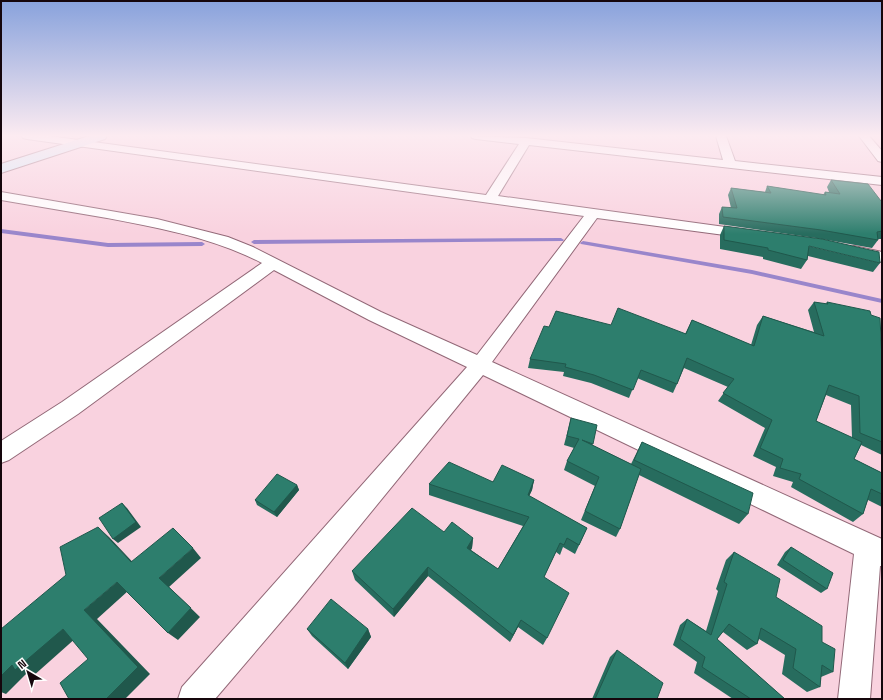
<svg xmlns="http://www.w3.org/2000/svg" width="883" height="700" font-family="'Space Grotesk',sans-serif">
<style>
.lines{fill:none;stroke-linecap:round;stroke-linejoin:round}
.stream{fill:#9986cb;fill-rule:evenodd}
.street-casing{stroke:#926877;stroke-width:2}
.secondary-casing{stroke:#926877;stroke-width:2}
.street{fill:#fff;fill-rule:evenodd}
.secondary{fill:#d5edfb;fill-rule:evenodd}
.wall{fill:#276c5e;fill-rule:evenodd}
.shaded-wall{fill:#20584c}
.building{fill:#2d7e6d;stroke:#20584c}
</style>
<rect width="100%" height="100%" fill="#f9d2df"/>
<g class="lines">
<path class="stream" d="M1 229 108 243 202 242 205 244 202 246 108 247 1 233Z
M561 238 564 240 563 241 254 244 251 242 254 240Z
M583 241 752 270 882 299V303L752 274 581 244 580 243Z"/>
<g class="street-casing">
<path id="street" d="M22 136H49L486 195 519 144 476 139 472 138 471 136 526 138 723 160 716 136H726L735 161 882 177V185L529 145 498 196 747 230 752 231 754 234 752 237 747 238 597 218 492 362 882 539V566H880L870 699H838L854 554 483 375 296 604 215 699H178L182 687 467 367 369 320 274 270 78 414 9 460 1 463V441L62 402 262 263C214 238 160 228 107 218 72 212 36 206 1 200V192L157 219 228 237 253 247 381 312 477 355 584 216 27 139 23 138Z
M859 136H869L882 151V162L878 161Z
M854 246 882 252V262L849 254 846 251 849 248Z"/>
</g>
<g class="secondary-casing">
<path id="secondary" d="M89 136H107L105 139 1 173V164Z"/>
</g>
<use href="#street" class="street"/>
<use href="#secondary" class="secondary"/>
</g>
<path class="wall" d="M831 180 882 201V239H878V240L872 248 816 238 719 224V214L722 207 731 208 728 195 731 188 765 192 767 186 823 195 825 192H829L827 187Z
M724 226 880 263 873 272 808 256 807 260 801 269 763 259V257L720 249V235Z
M814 302 826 304 827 302 882 360V455L861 445 854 459 882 473V507L868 500 863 514 853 522 791 487 793 482 773 476 776 467 753 456 765 428 718 401 728 387 684 368 677 384 673 393 637 378 629 398 591 383 563 376 564 372 528 368 530 359 549 327 611 325 685 334 692 320 751 345 757 325 763 316 814 332 808 310ZM826 395 851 405 852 438 816 421Z
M571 418 593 444 592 445 631 464 642 442 748 514 739 524 639 475 620 529 616 537 581 520 595 486 564 470 567 461 574 448 564 445Z
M534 480 532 490 529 496 587 528 575 554 563 547 560 555 556 552 544 577 547 638 543 645 518 627 510 642 428 576 394 617 355 580 352 571 444 532 473 538 472 548 471 550 498 569 523 526 429 495V484Z
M297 485 299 490 277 517 257 505 255 500Z
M791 547 827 589 821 593 777 565 785 552Z
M734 552 776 597 822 642 833 672 821 677 820 687 807 692 782 674 785 655 759 639 757 644 747 650 723 632 717 639 785 699H733L694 673 697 662 673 645 680 625 687 619 706 631 718 591 716 589 726 560Z
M307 629H368L371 637 348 669 312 636Z
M617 650 657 699H592L610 657Z"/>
<path class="shaded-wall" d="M534 480 532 490 525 505 528 495Z
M297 485 299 490 277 517 274 512Z
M122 503 127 508 141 527 118 543 113 539Z
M98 527 109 537 142 572 131 562Z
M473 538 472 548 466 557 467 548Z
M193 548 201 558 169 587 200 617 178 640 168 633 159 578Z
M428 567V576L394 617 393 609Z
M117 582 128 591 97 619 150 674 125 699H106L84 610Z
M521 620 518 627 510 642 513 635Z
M63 629 77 637 32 677 26 674 6 694 1 692V676L12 665Z
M368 629 371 637 348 669 345 663Z"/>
<path class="building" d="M831 180 868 184 881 201H882V231L877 232 878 240 821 230 723 217 722 207 737 208 731 188 771 193 767 186 826 195 825 192 840 194Z
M724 226 822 239 879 252 880 263 809 246 807 260 768 250V248L724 240Z
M814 302 828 304 827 302 870 311 871 315 880 318 882 360V442L860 433 859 396 829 385 816 421 862 442 854 459 882 473V494L871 489 863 514 799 479 801 474 780 468 783 459 760 448 772 420 723 393 734 379 687 358 677 384 641 370 633 390 594 375 565 367 566 364 530 359 544 326 549 327 556 311 611 325 618 308 686 334 692 320 754 346 763 316 824 336Z
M571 418 597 425 593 444 582 440 641 469 620 529 585 511 599 477 567 461 579 439 567 436Z
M642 442 753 493 748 514 634 460Z
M449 462 493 482 502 465 534 480 528 495 587 528 579 545 567 538 564 545 560 543 544 577 569 593 547 638 521 620 513 635 428 567 393 609 352 571 412 508 444 532 452 522 473 538 467 548 498 569 529 517 429 484Z
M277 474 297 485 274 512 255 500Z
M122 503 136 522 113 539 99 518Z
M98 527 131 562 173 528 193 548 159 578 191 608 168 633 117 582 84 610 138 667 106 699H69L60 683 88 659 63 629 15 670 12 665 1 676V629L66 575 60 547Z
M791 547 833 573 827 589 783 560Z
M734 552 780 579 776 597 822 626V642L835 649 833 672 822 665 820 687 793 668 796 649 761 628 757 644 729 624 717 639 785 699H751L702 667 705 657 680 639 687 619 711 635 727 584 724 582Z
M331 599 368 629 345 663 307 629Z
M617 650 663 683 657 699H595Z"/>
<linearGradient id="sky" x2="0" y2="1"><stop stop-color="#88a2dc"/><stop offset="0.58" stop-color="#fcebf1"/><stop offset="1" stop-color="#fcebf1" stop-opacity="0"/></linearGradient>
<rect width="883" height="234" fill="url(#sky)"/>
<rect width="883" height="700" fill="none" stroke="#15060c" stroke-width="4"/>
<g transform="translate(28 672) rotate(322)" stroke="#ffffff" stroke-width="3" paint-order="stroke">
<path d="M0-3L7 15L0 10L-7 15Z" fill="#15060c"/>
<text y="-6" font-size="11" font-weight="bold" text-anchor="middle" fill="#15060c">N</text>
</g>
</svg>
